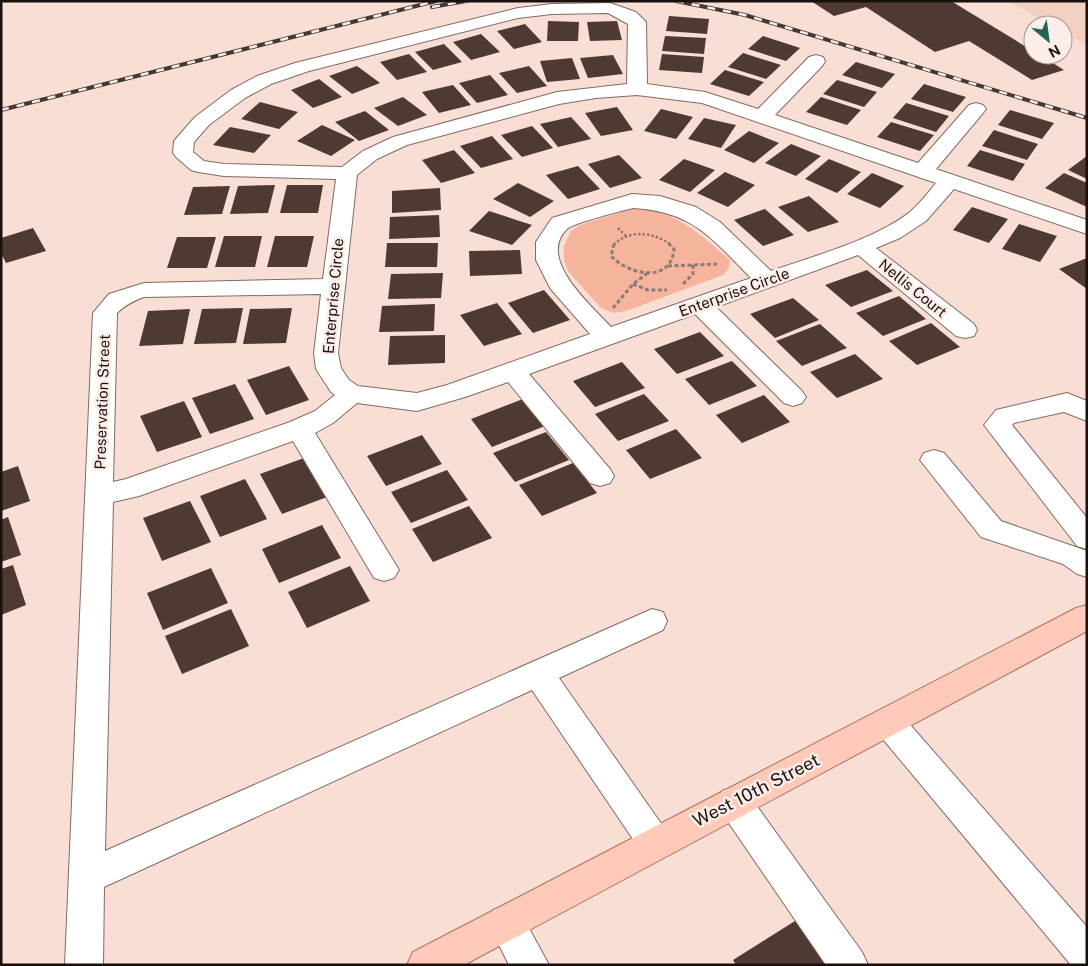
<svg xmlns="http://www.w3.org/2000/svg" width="1088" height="966" font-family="'Public Sans',sans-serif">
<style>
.built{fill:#f2d0c4}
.green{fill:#f7b49d}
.building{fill:#4e3a33}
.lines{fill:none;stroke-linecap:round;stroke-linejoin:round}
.minor-casing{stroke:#826b63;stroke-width:2}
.major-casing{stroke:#ad725f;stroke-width:2}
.path-far1{stroke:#8d7b75;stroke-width:2.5;stroke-dasharray:2.5 2;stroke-linecap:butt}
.path{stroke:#8d7b75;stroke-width:3;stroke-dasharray:4 2.5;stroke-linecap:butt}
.minor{fill:#fff;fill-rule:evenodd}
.major{fill:#fdcab9;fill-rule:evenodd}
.rail-casing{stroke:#443834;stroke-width:4}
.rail{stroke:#fdede8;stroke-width:2.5;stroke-dasharray:8;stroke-linecap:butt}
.labels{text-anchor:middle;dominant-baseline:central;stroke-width:5;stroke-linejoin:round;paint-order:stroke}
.street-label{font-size:15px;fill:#1a110e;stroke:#fdede8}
.near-street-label{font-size:18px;fill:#1a110e;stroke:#fdede8}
</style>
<rect width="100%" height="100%" fill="#f8ded5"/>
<path class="built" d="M1008 1H1087V45L1063 32V25H1050Z"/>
<path class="green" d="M632 209C674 208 701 235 730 260L729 268 723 275 626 311 614 313 601 308 568 271 564 260V246L571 231 580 225Z"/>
<path class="building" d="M811 1H951L1033 51V55H1040L1064 70 1032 80 969 41 935 52 866 7 834 16Z
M669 16 709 19 707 34 666 31Z
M548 21 579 22 578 41H547Z
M617 21 622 40 590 41 587 22Z
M525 24 542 42 514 49 497 31Z
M481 34 500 52 471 60 453 42Z
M665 36 706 38 704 54 662 51Z
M763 36 800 48 786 61 748 49Z
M444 44 462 62 433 70 415 52Z
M743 53 781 65 766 79 728 67Z
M409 54 427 72 397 80 380 62Z
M662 54 704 57 702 73 659 70Z
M613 55 623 74 588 78 580 58Z
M572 58 580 79 547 82 540 61Z
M856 62 895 74 882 88 842 75Z
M357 66 380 83 352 94 329 76Z
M529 66 547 86 517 93 499 73Z
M725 70 764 82 749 96 710 84Z
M490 75 508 95 477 103 459 83Z
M319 79 342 97 313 108 291 90Z
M837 80 877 92 864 107 823 94Z
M924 84 966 97 953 112 911 99Z
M453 85 471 105 439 113 422 92Z
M403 97 427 115 398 126 374 108Z
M821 97 861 110 847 125 806 112Z
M260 102 298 112 279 129 241 119Z
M906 103 949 116 936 132 893 118Z
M617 107 633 130 601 136 585 113Z
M661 109 693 117 676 139 644 131Z
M1010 110 1054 123 1042 139 998 125Z
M365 111 389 130 359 141 335 122Z
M571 117 591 139 558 147 540 124Z
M704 118 736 125 721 148 688 139Z
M891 122 934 135 920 151 877 137Z
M322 125 355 140 331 156 297 141Z
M532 126 553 148 522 157 501 135Z
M230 127 271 135 254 153 213 145Z
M994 130 1038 144 1027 160 982 146Z
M749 131 779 143 754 163 724 150Z
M492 136 513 159 481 168 460 146Z
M791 144 821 156 796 176 765 163Z
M454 150 475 173 441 183 422 160Z
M980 150 1025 164 1013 181 967 166Z
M619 155 642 178 610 188 588 164Z
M1087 156V179L1068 170Z
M684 159 715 170 690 192 659 180Z
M829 159 861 172 837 193 805 179Z
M578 166 600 189 568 199 546 175Z
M725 172 755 185 728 207 697 193Z
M872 173 904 186 880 208 847 194Z
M1064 173 1087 183V207L1045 188Z
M518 183 554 201 530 217 493 199Z
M275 185 268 213 230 214 238 186Z
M287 185H323L318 213H280Z
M230 186 222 214 184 215 193 187Z
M440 188 441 210 392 213V191Z
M809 196 839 222 808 232 778 207Z
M972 207 1008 219 989 243 953 230Z
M765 209 794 235 763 246 734 220Z
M489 211 532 225 512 245 469 231Z
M439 215 440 237 389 239 390 217Z
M1019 224 1057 236 1040 262 1002 249Z
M33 228 46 251 6 263 1 253V238Z
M224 236H262L255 267H215Z
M275 236H314L307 267H267Z
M177 237H216L207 268H167Z
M387 243H438L437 267H385Z
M520 250 522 274 470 276 469 251Z
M1087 258V289L1059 269Z
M867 270 893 291 851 307 825 285Z
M443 273 441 298 388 299 391 274Z
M544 290 570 320 533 333 508 303Z
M899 296 926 319 883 336 856 313Z
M793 298 819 320 775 338 750 314Z
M497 303 522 334 484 346 460 315Z
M435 304 434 331 379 332 382 306Z
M243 308 236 343 194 344 202 309Z
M292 308 286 343 243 344 250 309Z
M190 309 183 344 139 346 148 311Z
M931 323 960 347 917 365 889 341Z
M820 324 847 348 802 366 776 341Z
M700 332 724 356 677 374 654 349Z
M445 335V363L388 365 390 336Z
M855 354 883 379 837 398 810 372Z
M732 361 757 386 709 405 685 379Z
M622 362 645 388 595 407 573 381Z
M289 366 309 400 266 415 247 380Z
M235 384 254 419 210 434 192 398Z
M644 394 669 421 618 441 595 414Z
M764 395 790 422 742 443 716 415Z
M523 399 545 426 492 447 471 419Z
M184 401 202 437 157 452 140 416Z
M676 429 702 458 650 479 626 450Z
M546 432 569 460 515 482 493 453Z
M422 435 442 464 386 486 367 456Z
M304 458 327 497 282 514 260 474Z
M573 463 597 493 542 516 519 485Z
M18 466 30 501 1 511V472Z
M447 470 468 500 411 523 391 492Z
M245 479 267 519 220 537 200 496Z
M190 501 211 542 162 561 143 518Z
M469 506 492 538 433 562 412 529Z
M8 517 21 555 1 562V520Z
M322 525 341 558 279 583 262 549Z
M13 565 26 605 1 615V569Z
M350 566 370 601 307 628 288 592Z
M211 568 228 603 163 630 147 593Z
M231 609 249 646 182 674 165 636Z
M795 921 829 965H736L733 960Z"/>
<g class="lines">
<g class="minor-casing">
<path id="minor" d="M610 3 636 12 646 22 647 84 705 92 758 109 809 57 816 55 823 57 825 61 823 65 775 115 918 163 969 105 976 103 983 105 986 109 983 113 936 169 1087 220V234L954 189 926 221 900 238 876 248 974 324 977 330 974 336 965 338 956 336 858 255 716 307 802 391 806 397 802 403 793 406 784 403 695 314 529 374 610 469 614 476 610 483 600 486 590 483 508 382 465 397 417 411 357 403 333 423 315 433 399 570 394 578 384 581 374 578 293 441 139 496 113 502 105 851 652 609 663 612 667 621 663 630 559 678 667 832 672 843 667 854 655 859 643 854 532 690 104 887 103 965H65L93 313 109 294 144 283 323 279 336 179 224 176 198 172 191 170 176 157 173 153 174 141 195 117 231 90 257 76 295 63 518 8 552 4ZM608 13 628 24 627 84 557 92 393 137 363 151 342 167 224 164 204 161 193 152 194 142 209 125 245 98 271 84 309 71 518 18 552 14ZM637 95 702 103 936 183C928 193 919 204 910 212 874 240 814 256 771 271L720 222 696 207 660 196 632 194 552 218 536 242V260L550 288 590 334 447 385 417 393 358 386 349 380 341 368 338 353 357 175 377 159 407 145 559 104 596 98ZM633 208C694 212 711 238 751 278L611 327C592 306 536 259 567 229 574 223 621 211 633 208ZM321 294 314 353 316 369 331 392 335 395 315 411 290 422 126 479 113 482 117 313C125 305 133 301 144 297Z
M1067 393 1087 401V421L1064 412 1014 423 1012 425 1087 518V549L1077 546 984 425 996 410Z
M934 450 944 453 1001 521 1087 551V577L1077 574 1063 564 981 537 920 460 924 453Z
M888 708 899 712 1087 927V965H1071L877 732 872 722 877 712Z
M734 787 746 791 862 952 868 965H826L722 813 717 802 722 791Z
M506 905 519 910 549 965H509L488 923 493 910Z"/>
</g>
<g class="major-casing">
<path id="major" d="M1087 605V631L464 965H407L413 952 1076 608Z"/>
</g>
<path class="path-far1" d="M618 228 626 236
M614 245C628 229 655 232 671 245"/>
<path class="path" d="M614 244 611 256C629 275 671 284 674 249L669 244
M668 266 717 264
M633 284 648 290H667
M683 284 693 274V264
M613 308 633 284 649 272"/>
<use href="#minor" class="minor"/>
<use href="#major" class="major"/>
<g class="rail-casing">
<path id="rail" d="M676 1 745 15 1087 118
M432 7 466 1
M1 110 436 1"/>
</g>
<use href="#rail" class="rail"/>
</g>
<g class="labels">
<g class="street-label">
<text transform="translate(913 288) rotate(39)">Nellis Court</text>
<text transform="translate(734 292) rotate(-20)">Enterprise Circle</text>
<text transform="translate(333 296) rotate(-85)">Enterprise Circle</text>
<text transform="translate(102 402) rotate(-88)">Preservation Street</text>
</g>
<g class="near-street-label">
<text transform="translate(756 790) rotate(-27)">West 10th Street</text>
</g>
</g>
<rect width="1088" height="966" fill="none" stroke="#1a110e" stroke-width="5"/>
<g transform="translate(1048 40) rotate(151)"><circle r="24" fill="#fdede8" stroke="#a29591"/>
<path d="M0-4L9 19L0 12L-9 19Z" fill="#226556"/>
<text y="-8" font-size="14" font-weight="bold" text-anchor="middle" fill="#1a110e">N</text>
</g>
</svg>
